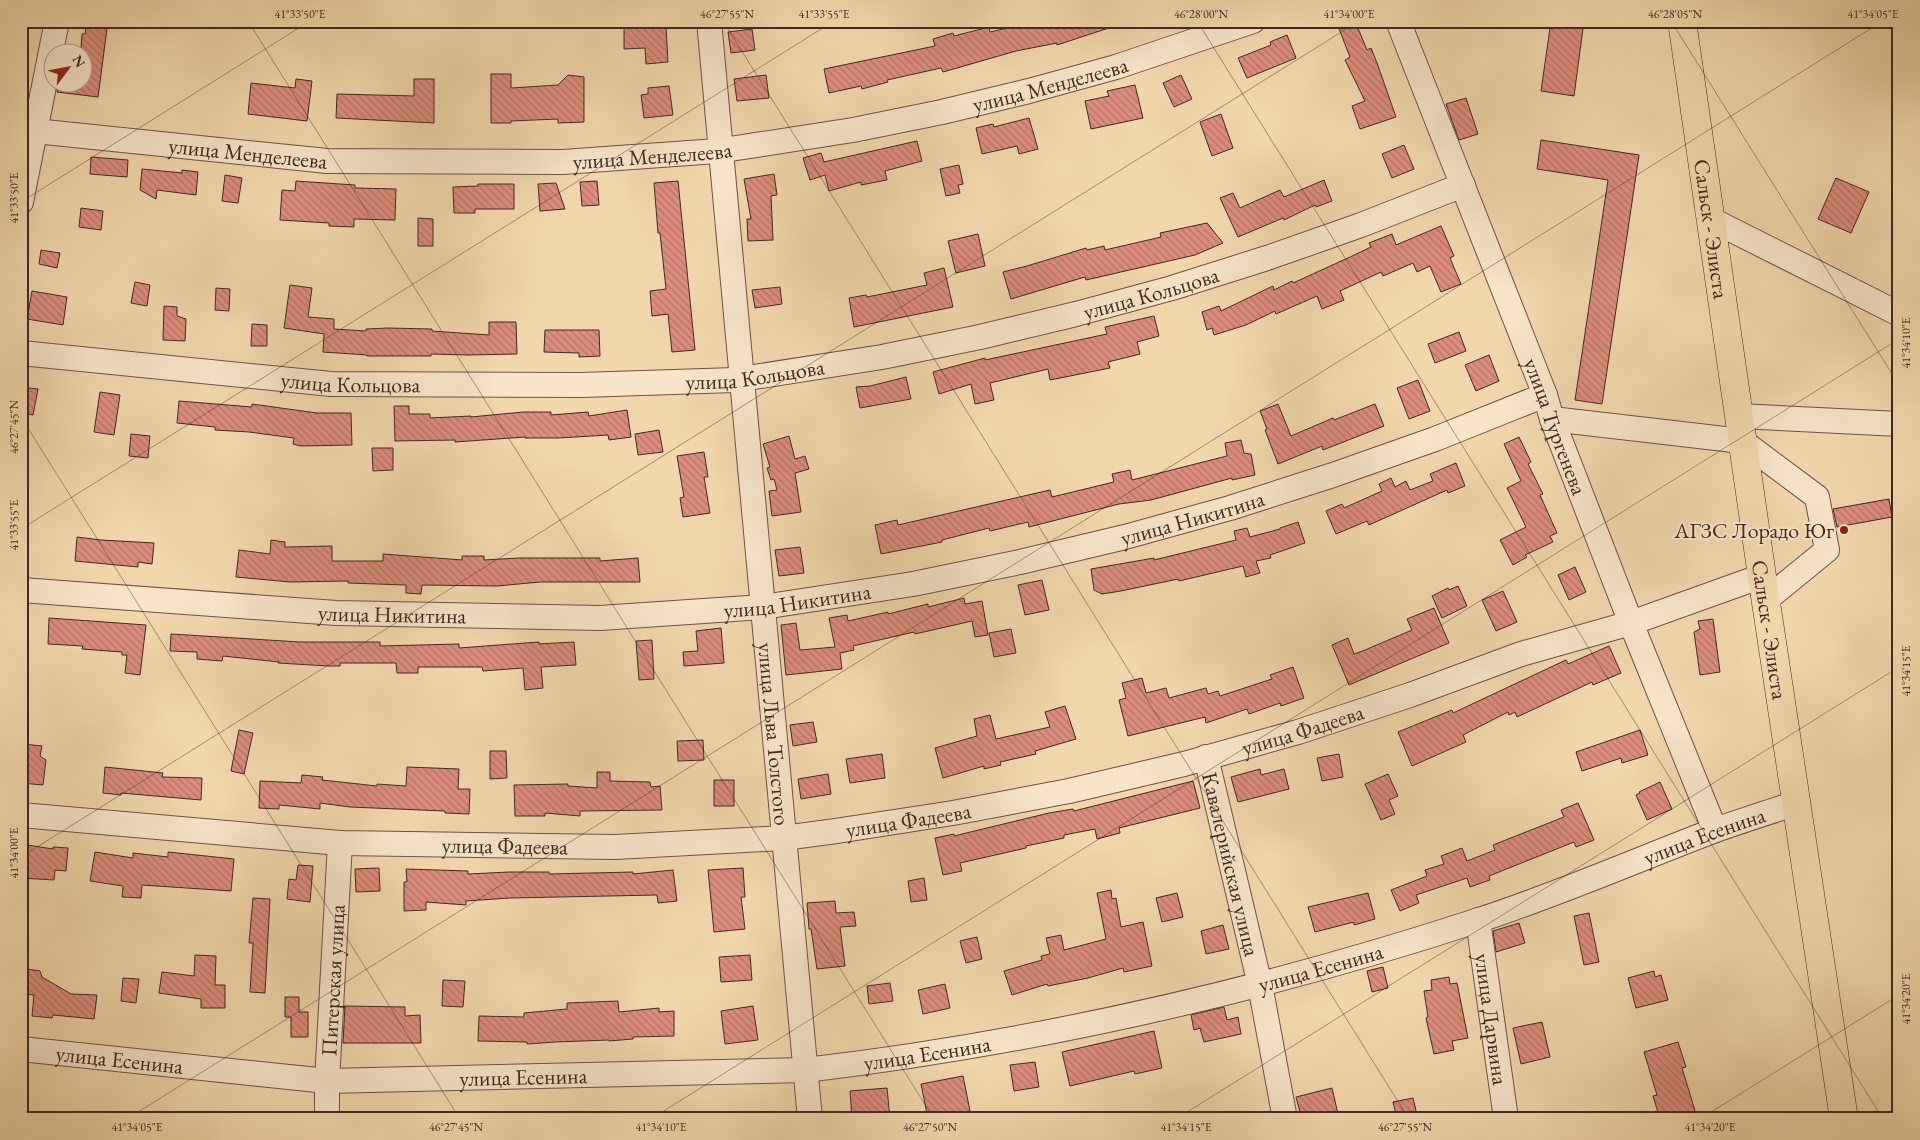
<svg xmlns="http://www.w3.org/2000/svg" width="1920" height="1140" font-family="'EB Garamond',serif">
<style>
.building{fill:url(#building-back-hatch);stroke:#412920}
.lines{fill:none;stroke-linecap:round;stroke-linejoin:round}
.minor-casing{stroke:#6d5443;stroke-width:26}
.major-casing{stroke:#412920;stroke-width:29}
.minor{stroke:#f7e4c9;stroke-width:24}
.major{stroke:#f2d6ac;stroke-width:28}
.ticks{fill:none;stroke:#412920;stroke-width:1;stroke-opacity:0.45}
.poi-dot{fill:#8f2418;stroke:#f7e4c9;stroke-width:2}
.labels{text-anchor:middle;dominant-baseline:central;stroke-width:4;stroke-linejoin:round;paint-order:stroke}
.street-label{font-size:22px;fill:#412920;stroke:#f7e4c9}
.poi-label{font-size:22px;fill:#412920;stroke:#f7e4c9;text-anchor:end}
.neatline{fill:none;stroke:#412920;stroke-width:2}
.ticks-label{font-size:12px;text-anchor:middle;fill:#412920}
</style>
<defs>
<pattern id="building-back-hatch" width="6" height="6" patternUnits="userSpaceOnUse" patternTransform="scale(1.25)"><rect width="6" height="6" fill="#dd8d7e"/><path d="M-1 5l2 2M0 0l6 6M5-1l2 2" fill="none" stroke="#b57367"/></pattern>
</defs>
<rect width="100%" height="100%" fill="#f2d6ac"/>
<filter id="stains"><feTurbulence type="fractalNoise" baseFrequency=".004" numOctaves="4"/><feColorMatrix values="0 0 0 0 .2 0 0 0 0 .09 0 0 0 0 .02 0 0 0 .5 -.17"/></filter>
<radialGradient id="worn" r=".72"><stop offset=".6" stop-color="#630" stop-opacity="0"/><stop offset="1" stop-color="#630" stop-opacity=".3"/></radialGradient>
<path class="building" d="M87 21H108L98 97 57 92 59 82H82V50L81 49 82 34H85Z
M1038 21H1118V25L1057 45V43L1016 51 943 72 941 68 887 80 888 82 862 89 861 86 829 93 824 69 935 46 933 39 953 33 954 36 989 27 990 32Z
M1336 21H1355L1367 50 1371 48 1377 63 1396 117 1360 129 1352 106 1365 101 1345 60 1350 57Z
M1551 21H1584L1574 96 1541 91Z
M624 27H666L668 62 646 64 645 48 624 49Z
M752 29 755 50 731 53 728 32Z
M1287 35 1296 58 1247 78 1238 58 1271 45 1270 42Z
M491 74H511V88L558 85 568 75 584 77V122L558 123V119L511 121V123H491Z
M766 75 769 98 737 101 734 79Z
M1181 75 1192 99 1174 107 1163 83Z
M296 79 312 81 307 121 248 114 251 83 295 88Z
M414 79H434V123L336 118 337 94 414 96Z
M1135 85 1143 118 1091 129 1085 101 1109 96 1107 91Z
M669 86 673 115 644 118 641 95 648 94V88Z
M1466 98 1478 134 1459 140 1446 104Z
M1221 114 1233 148 1212 156 1200 122Z
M1029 118 1038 149 1019 154 1017 146 982 154 976 128 993 124 994 127Z
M1541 140 1639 155 1602 404 1575 400 1608 180 1537 169Z
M917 141 922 161 885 171 887 180 861 185V182L829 191 825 175 810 180 803 158 821 153 824 162Z
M1404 145 1414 169 1392 178 1382 154Z
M91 157 128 160 127 177 90 174Z
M959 165 963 184 958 185 960 193 946 196 940 169Z
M142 169 182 173V170L198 172 196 195 157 190 156 199 140 190Z
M774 174 777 195 771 196 773 240 748 241 747 219H751L744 179Z
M225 175 242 178 238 203 222 201Z
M1836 178 1869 192 1851 233 1818 219Z
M1324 180 1332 201 1316 207 1315 205 1284 220 1283 218 1238 237 1220 198 1233 193 1240 208 1280 190 1284 197Z
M296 181 355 185V188L396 189 395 220 354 219V227L329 226V223L280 220 282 190 295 191Z
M597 181 599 205 582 206 580 182Z
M678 181 695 350 672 352 668 314 652 316 650 291 666 289 660 233H658L654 183Z
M556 183 565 209 540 211 538 184Z
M478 184H514V209H475V213H454L453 187 478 186Z
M81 208 103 211 101 230 79 227Z
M418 218 433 219V246H418Z
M1207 223 1223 243 1195 255 1086 280 1085 277 1011 299 1003 272 1027 266 1086 248 1087 250 1104 246 1105 250 1161 237 1160 233Z
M1441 226 1454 256 1450 258 1461 284 1441 292 1430 266 1417 272 1413 263 1383 276 1381 272 1340 291 1344 300 1322 309 1317 296 1276 314 1275 311 1246 325 1214 335 1212 328 1207 330 1202 312 1219 306 1221 311 1273 286 1274 290 1292 281 1293 283 1350 257 1371 247 1369 243 1392 234 1396 245Z
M978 234 985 266 956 273 948 241Z
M41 250 60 253 57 268 39 264Z
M944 268 953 307 854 327 849 298 866 295 867 297 927 285 924 273Z
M135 282 150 285 147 306 131 303Z
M290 285 312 288 308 317 334 319V329L366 331V329L388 328 432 329V331L489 335V322H516L517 354 468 355 431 354V356H367V355L323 352 324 334 284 328Z
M780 287 782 304 755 308 752 290Z
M216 288 230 289 229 311 215 310Z
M32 291 67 297 63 325 27 319Z
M164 306 177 307V316L186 319 185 341 163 340Z
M1154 316 1159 336 1137 342 1140 354 1108 362 1110 368 1050 380 1048 369 990 383 994 400 975 404 971 384 939 394 933 372 985 358V360L1107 334 1105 327Z
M252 324 267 325V346H251Z
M545 330H599L600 356 579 357V353L544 352Z
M1459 332 1466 351 1435 363 1428 344Z
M1489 355 1499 381 1476 391 1465 365Z
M906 377 911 399 860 408 856 387 870 386Z
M1418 380 1430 411 1409 419 1397 388Z
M21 387 38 389 33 415 21 413Z
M100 392 120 395 114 435 94 432Z
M179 401 252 407V404L317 413H351L352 445 301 446 293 444 294 438 249 432 215 430V427L177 423Z
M1278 404 1291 436 1333 418 1334 420 1375 404 1384 426 1323 450 1322 446 1278 464 1265 430 1267 429 1260 411Z
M394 406H409V414H430V418L471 416V417L523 412H551V415L588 412 589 416 627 410 631 437 609 440 608 435 559 438H525V437L455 442V440L395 441Z
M659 430 663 452 638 455 635 434Z
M131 434 150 436 148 458 129 456Z
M789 436 795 459 805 456 809 469 795 473 801 512 772 516 769 491 777 490 774 479 771 480 767 468 770 467 763 444Z
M1519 437 1531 462 1528 464 1543 494 1540 495 1557 533 1550 536 1553 542 1525 555 1527 557 1513 565 1500 540 1526 527 1507 488 1521 481 1504 444Z
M1241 440 1244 453 1251 454 1255 475 1232 480V478L1151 500 1119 504 1029 527 1028 522 990 531 989 528 942 540V542L881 554 875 525 897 520 898 525 1050 490 1052 497 1114 482 1112 474 1130 470 1132 480 1227 456 1225 443Z
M372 448H393V470L373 471Z
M704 452 708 477H704L710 513 683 517 680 498 684 497 677 456Z
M1456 463 1465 486 1448 493 1447 490 1369 525 1367 521 1336 534 1326 511 1342 504 1344 508 1382 491 1379 484 1391 478 1395 487 1406 481 1410 490 1433 481 1430 474Z
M1889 499 1892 517 1837 527 1833 509Z
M1298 522 1305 543 1270 555 1271 558 1256 561 1260 573 1246 577 1243 566 1179 581 1178 579 1121 591 1102 594 1094 590 1091 569 1154 558V560L1236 540 1234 531 1247 528 1250 537 1280 529V528Z
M77 537 101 540 154 543 152 564 138 562V567L75 561Z
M271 540 285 542V547L332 546V561H383V554L462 560V556H484V560L519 558H600V561L638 558 640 582H540L497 586 422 585 421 594 406 593V585L348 583V581L290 582 236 577 239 550 270 554Z
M800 547 804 573 779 576 775 550Z
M1575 567 1586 592 1569 600 1558 575Z
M1042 580 1049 610 1025 615 1018 585Z
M1458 586 1467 606 1442 618 1432 596 1448 588 1449 590Z
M1503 591 1517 622 1496 631 1482 600Z
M964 598 965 604 982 601 988 635 975 637 972 621 915 634 914 632 853 646 854 650 840 653 842 669 786 675 781 625 796 623 800 650 835 647 829 618 847 615 848 621 888 612V614L928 604V607Z
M1434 608 1449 643 1349 685 1332 645 1348 638 1354 654 1365 650 1412 630 1407 619Z
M49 618 146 625 140 675 125 673 127 655H122V652L82 649 83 646 48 644Z
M1713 619 1720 672 1700 675 1694 632 1700 629 1698 621Z
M721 628 724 663 684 666 683 652 698 651 696 631Z
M1011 629 1016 653 994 657 989 633Z
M171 634 300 642H380V646L459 644V648L539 642V644L574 642 576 665 541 667 543 688 525 690 523 668 483 671 482 667H418V673H397L396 663H340V666H328L278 663 279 662 223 656 222 661 197 659V652L170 651Z
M652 640 654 679 639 680 636 641Z
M1609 646 1621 673 1593 685 1592 682 1517 717 1515 712 1509 715 1508 712 1463 735 1466 742 1412 766 1398 732 1452 710 1453 713 1566 660 1568 664Z
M1293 667 1304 698 1281 706 1280 703 1249 714 1247 709 1206 723 1205 717 1128 736 1119 700 1126 698 1122 683 1142 678 1146 693 1166 688 1169 698 1206 688 1208 694 1218 691 1220 696 1272 679 1270 675Z
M1065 706 1076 739 1035 751 1036 754 1000 762 1001 765 984 769V766L943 778 935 748 977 736 974 719 990 715 996 739 1050 727 1045 712Z
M813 722 817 742 793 746 790 725Z
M239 730 253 733 244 774 231 771Z
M1640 730 1648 755 1622 763 1621 758 1582 771 1576 752Z
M703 740 704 760 678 761 677 741Z
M24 744 42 746 40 756 46 760 43 785 21 783Z
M490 751H506L507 778 490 779Z
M882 754 885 778 850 783 846 759Z
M1339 754 1343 777 1322 781 1317 758Z
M105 767 163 773 162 777 202 778 201 800 121 793V795L103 793Z
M407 767 459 769 458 789H470L469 814 445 813V811L350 807 320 803V809L279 805V809L259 808 260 781 301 783 302 775 323 777 322 780 377 786V784L406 786Z
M1260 769 1261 775 1284 769 1289 789 1238 802 1231 777Z
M597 772H610V781L650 782 651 787 660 786 662 810 580 811V816L545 813V816H515L514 785 568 784V786L597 788Z
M828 774 831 794 801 799 798 779Z
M1388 774 1398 796 1389 800 1395 814 1381 820 1365 784Z
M714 780H734V806H714Z
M1193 781 1200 808 1119 828 1120 833 1097 839 1095 829 1064 835V838L1026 846V848L960 863 962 871 943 875 935 838 954 834V836L1049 813 1073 809 1074 811Z
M1660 782 1672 809 1647 820 1636 795 1640 793 1639 792Z
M1578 803 1594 840 1576 847 1574 842 1489 876 1490 880 1470 887 1467 878 1416 895 1419 903 1400 911 1391 890 1427 876 1425 870 1444 864 1441 856 1462 848 1467 861 1495 850 1493 845 1564 817 1561 810Z
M21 844 53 849V847L68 848 66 871 55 870 54 880 21 878Z
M95 852 133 858V853L168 857V852L234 859 231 891 142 885 141 898 122 897 123 886 90 881Z
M298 865 313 866 310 902 287 899 289 879 296 880Z
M379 868 380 891 356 892 355 869Z
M743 868 745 897H741L745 929 714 932 708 870Z
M406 869 468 871V874L509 872H549V874L633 872V874L673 870 677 901 658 903 657 895 510 898 466 901V905L426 902V910L404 911V882H407Z
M924 878 927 900 911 902 908 881Z
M1111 890 1112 899 1116 898 1121 927 1143 922 1152 966 1124 972 1123 968 1088 978 1048 986 1047 984 1012 995 1004 971 1042 960 1041 956 1050 954 1046 938 1061 935 1064 950 1106 939 1097 893Z
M1177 893 1183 917 1162 922 1156 898Z
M1368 893 1375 919 1354 925V922L1315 932 1308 907Z
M253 898 270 899 265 993 250 992 253 943H249Z
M835 901 836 913 854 912 856 926 840 927 845 966 817 969 811 929H809L807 903Z
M1589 913 1599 962 1584 965 1574 916Z
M1519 923 1525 943 1496 952 1493 931Z
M1223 925 1229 949 1206 954 1201 931Z
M977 937 982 959 966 963 960 941Z
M195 955 216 956 215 985H225V1008H201V999L159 993 162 972 194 976Z
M750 955 752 980 721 982 719 957Z
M1383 967 1388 988 1372 992 1367 971Z
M27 969 40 971 42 977 71 994 97 995 94 1019 53 1015 52 1018 32 1016 34 995 24 994Z
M1654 971 1655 977 1661 975 1668 1000 1636 1008 1628 978Z
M1449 977 1450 984 1457 983 1468 1038 1452 1041 1454 1050 1434 1054 1426 1018 1428 1017 1424 991 1432 990 1431 980Z
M123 978 139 979 136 1003 121 1001Z
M443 980 465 981 463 1007 442 1006Z
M890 983 893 1001 869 1004 867 986Z
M945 984 950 1008 923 1014 918 990Z
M285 997H299V1012H308V1037H291V1017H285Z
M618 1001 619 1012 659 1008V1012L674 1011V1036L633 1037V1039L609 1041V1040L555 1042 527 1044V1042L478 1041 479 1016 524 1017V1013L567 1009V1003Z
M345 1006 405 1007V1016L420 1015 421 1043H343Z
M753 1006 758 1040 725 1044 721 1011Z
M1224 1007 1227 1020 1238 1017 1241 1034 1204 1042 1200 1028 1194 1030 1191 1015Z
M1542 1022 1550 1057 1521 1064 1513 1028Z
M1154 1031 1162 1068 1135 1074 1134 1071 1070 1086 1062 1052Z
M1678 1042 1686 1067 1682 1068 1696 1114 1679 1119H1660L1653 1096 1657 1095 1644 1052Z
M1035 1062 1039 1087 1014 1091 1010 1065Z
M963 1076 970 1111 928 1119 921 1084Z
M887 1088 890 1119H852L850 1091Z
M1332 1088 1338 1114 1316 1119H1302L1296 1097Z
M1413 1098 1418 1119H1397L1393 1102Z"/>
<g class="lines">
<g class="minor-casing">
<g id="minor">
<path id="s1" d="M709 21 810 1119"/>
<path id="s2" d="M1398 21 1545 395 1552 419 1631 623 1715 830"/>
<path id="s3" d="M35 131 327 161 563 162 717 151 853 130 942 112 1029 91 1116 67 1253 21"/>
<path d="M21 202 57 21"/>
<path d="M1712 220 1899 314"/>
<path id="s4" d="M21 353 331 384 581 385 735 380 882 357 980 337 1076 314 1172 288 1267 258 1361 225 1463 185"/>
<path d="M1739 416 1899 424"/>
<path d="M1552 419 1742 441 1817 497 1827 550 1767 599"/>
<path id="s5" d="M21 590 336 613 600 618 763 607 913 584 1020 562 1125 537 1230 508 1333 475 1435 439 1545 395"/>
<path id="s6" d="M1206 757 1260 985 1285 1119"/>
<path id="s7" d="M21 815 340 843 615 847 784 838 836 831 953 813 1069 791 1184 764 1298 732 1410 695 1521 654 1631 623 1762 576"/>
<path id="s8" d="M1478 920 1506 1119"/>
<path id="s9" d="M21 1049 327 1081 806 1070C1034 1043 1258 992 1476 921 1557 895 1634 861 1713 831 1741 821 1769 812 1797 803"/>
<path id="s10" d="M327 1119V1081L340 843"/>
</g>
</g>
<g class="major-casing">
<g id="major">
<path id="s11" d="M1682 21 1762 576 1844 1119"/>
</g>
</g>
<use href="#minor" class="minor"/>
<use href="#major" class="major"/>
</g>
<path class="ticks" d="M248 21 934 1119M723 21 1409 1119M1197 21 1883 1119M1671 21 1899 385M21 202 310 21M21 417 460 1119M21 529 834 21M21 857 1359 21M127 1119 1883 21M651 1119 1899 339M1176 1119 1899 667M1700 1119 1899 995"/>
<circle class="poi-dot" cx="1844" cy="530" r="5"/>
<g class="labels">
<g class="street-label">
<text stroke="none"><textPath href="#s3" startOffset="1024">улица Менделеева</textPath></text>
<text stroke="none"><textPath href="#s3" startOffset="214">улица Менделеева</textPath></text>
<text stroke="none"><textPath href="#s3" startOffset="619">улица Менделеева</textPath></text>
<text stroke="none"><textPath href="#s11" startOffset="210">Сальск - Элиста</textPath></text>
<text stroke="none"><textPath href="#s4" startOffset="1141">улица Кольцова</textPath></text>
<text stroke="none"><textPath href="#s4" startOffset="736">улица Кольцова</textPath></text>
<text stroke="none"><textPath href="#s4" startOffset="331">улица Кольцова</textPath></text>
<text stroke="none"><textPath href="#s2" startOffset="435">улица Тургенева</textPath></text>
<text stroke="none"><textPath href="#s5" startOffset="1182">улица Никитина</textPath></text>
<text stroke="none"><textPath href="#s5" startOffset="778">улица Никитина</textPath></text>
<text stroke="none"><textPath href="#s5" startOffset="372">улица Никитина</textPath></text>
<text stroke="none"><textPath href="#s11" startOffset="615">Сальск - Элиста</textPath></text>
<text stroke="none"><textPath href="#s7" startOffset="1295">улица Фадеева</textPath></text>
<text stroke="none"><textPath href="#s1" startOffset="716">улица Льва Толстого</textPath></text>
<text stroke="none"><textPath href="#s7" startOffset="890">улица Фадеева</textPath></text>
<text stroke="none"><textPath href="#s9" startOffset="1718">улица Есенина</textPath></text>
<text stroke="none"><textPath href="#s7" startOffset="485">улица Фадеева</textPath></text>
<text stroke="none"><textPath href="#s6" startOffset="110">Кавалерийская улица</textPath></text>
<text stroke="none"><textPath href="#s9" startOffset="1312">улица Есенина</textPath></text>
<text stroke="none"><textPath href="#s10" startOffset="139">Питерская улица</textPath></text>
<text stroke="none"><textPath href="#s8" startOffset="100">улица Дарвина</textPath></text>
<text stroke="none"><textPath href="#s9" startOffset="909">улица Есенина</textPath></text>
<text stroke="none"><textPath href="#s9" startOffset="99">улица Есенина</textPath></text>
<text stroke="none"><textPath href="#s9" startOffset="504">улица Есенина</textPath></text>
</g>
<g class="poi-label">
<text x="1834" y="530">АГЗС Лорадо Юг</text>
</g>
</g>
<rect width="1920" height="1140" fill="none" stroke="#f2d6ac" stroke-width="55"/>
<g transform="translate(68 68) rotate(58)"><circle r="24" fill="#f7e4c9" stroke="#ae9985"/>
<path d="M0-4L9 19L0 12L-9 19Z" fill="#8f2418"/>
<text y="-8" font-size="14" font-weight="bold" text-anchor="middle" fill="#412920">N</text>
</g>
<rect x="28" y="28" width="1864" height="1084" class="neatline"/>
<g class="ticks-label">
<text x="300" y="18">41°33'50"E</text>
<text x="727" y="18">46°27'55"N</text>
<text x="824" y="18">41°33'55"E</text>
<text x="1201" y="18">46°28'00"N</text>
<text x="1349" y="18">41°34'00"E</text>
<text x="1675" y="18">46°28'05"N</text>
<text x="1873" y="18">41°34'05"E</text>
<text transform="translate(14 198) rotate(-90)" y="4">41°33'50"E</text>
<text transform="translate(1906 343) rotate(-90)" y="4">41°34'10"E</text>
<text transform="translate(14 427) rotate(-90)" y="4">46°27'45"N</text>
<text transform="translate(14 525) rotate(-90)" y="4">41°33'55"E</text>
<text transform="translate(1906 671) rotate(-90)" y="4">41°34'15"E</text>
<text transform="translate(14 853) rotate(-90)" y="4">41°34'00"E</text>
<text transform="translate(1906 999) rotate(-90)" y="4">41°34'20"E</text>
<text x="137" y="1131">41°34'05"E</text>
<text x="456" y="1131">46°27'45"N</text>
<text x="661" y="1131">41°34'10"E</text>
<text x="930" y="1131">46°27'50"N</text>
<text x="1186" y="1131">41°34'15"E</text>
<text x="1405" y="1131">46°27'55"N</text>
<text x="1710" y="1131">41°34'20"E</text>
</g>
<rect width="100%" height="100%" filter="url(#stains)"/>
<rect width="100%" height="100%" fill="url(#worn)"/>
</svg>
